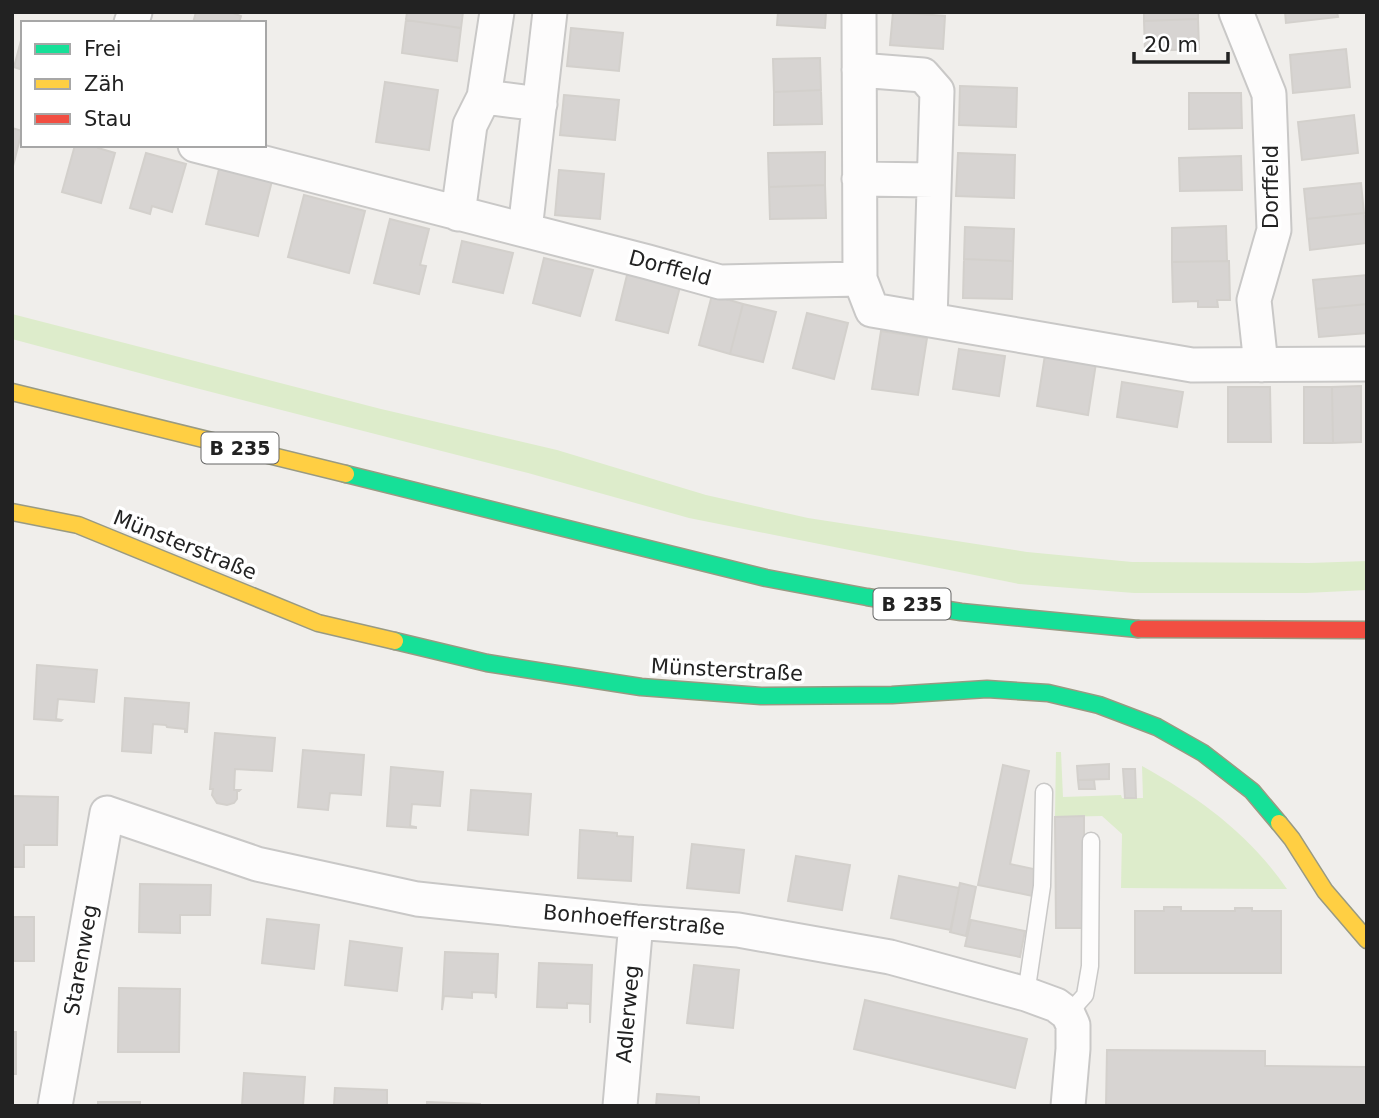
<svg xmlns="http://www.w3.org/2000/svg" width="1379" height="1118" font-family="'DejaVu Sans',sans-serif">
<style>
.grass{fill:#ddeccb}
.building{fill:#d7d4d2;stroke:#d3d0cc;stroke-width:2}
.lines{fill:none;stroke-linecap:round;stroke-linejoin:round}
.lane-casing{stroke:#c9c8c7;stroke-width:19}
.street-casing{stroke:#c9c8c7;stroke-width:37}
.fast-casing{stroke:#999a82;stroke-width:19}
.slow-casing{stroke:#999a82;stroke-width:19}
.jam-casing{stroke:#999a82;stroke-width:19}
.lane{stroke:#fdfcfc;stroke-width:16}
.street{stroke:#fdfcfc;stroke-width:33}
.fast{stroke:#16e098;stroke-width:16}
.slow{stroke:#ffcf43;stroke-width:16}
.jam{stroke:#f24e42;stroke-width:16}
.labels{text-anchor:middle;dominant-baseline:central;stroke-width:7;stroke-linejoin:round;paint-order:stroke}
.shield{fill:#fff;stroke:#646464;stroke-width:2}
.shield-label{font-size:19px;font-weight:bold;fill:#222}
.street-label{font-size:21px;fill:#222;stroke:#fff}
</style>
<rect width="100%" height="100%" fill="#f0eeeb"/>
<path class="grass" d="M12 314 381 409 557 450 706 495 808 518 1027 552 1132 562 1309 563 1367 561V590L1306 593H1134L1019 584 689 518 528 473 188 386 12 339Z
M1056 752H1061L1063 797 1121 795 1122 798H1143L1142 766C1200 798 1249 834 1287 889L1121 888 1122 834 1102 816 1055 817Z"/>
<path class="building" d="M196 12H230L241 16 239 23H193Z
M407 12H463L461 28 406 20Z
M778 12H826L825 28 777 25Z
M893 12 945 16 943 49 890 45Z
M1144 12H1198V19L1144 21Z
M1285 12H1337L1338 17 1286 23Z
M1198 19 1199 49 1145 51 1144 21Z
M406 20 461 28 457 61 402 53Z
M571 28 623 33 619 71 567 66Z
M23 33V70L14 67Z
M1346 49 1350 87 1293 93 1290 55Z
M820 58 821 90 774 92 773 59Z
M385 82 438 90 429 150 376 142Z
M960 86 1017 88 1016 127 959 125Z
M821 90 822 124 774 125V92Z
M1189 93H1241L1242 128 1189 129Z
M564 95 619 100 615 140 560 135Z
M1354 115 1358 153 1302 160 1298 122Z
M12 128 22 131 13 166H12Z
M75 145H97L98 148 115 153 101 203 62 192Z
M825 152V185L769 187 768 153Z
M146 153 186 164 172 212 152 206 150 214 130 208Z
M958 153 1015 155 1014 198 956 196Z
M1241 156 1242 190 1180 191 1179 158Z
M220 165 273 177 258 236 206 224Z
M559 170 604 174 600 219 555 215Z
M1361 183 1364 213 1307 219 1304 189Z
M825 185 826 218 770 219 769 187Z
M304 195 365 211 349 273 288 257Z
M1364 213 1367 243 1310 250 1307 219Z
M390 219 429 229 420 265 426 266 419 294 374 283Z
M1226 226 1227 261 1172 262V228Z
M965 227 1014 229 1013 261 964 259Z
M462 241 513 253 503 293 453 282Z
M544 258 593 270 580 316 533 303Z
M964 259 1013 261 1012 299 963 298Z
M1229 261 1230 300H1217L1218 307H1198V301L1173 302 1172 262Z
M628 271 681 283 668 333 616 320Z
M1367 275V304L1316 309 1313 280Z
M712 295 743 304 730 354 699 345Z
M743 304 776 312 763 362 730 354Z
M1367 304V333L1319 337 1316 309Z
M807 313 848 323 834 379 793 368Z
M881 331 927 338 918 395 872 389Z
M959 349 1005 356 999 396 953 389Z
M1045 355 1096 363 1088 415 1037 406Z
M1122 382 1183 392 1177 427 1117 417Z
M1361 386V442L1333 443 1332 387Z
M1228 387H1270L1271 442H1228Z
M1304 387H1332L1333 443H1304Z
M37 665 97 670 94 702 58 699 56 719 62 720 61 721 34 719Z
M125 698 189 703 187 732H185V729L167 727 166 725 153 724 151 753 122 751Z
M215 733 275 738 272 771 235 769 234 790H240L239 791H237V799L234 803 227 805 217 803 212 795 213 789H210Z
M303 750 364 755 361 795 330 793 328 810 298 807Z
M1109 764V779L1078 780 1077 766Z
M1003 765 1029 771 1010 864 1038 870 1033 896 978 885Z
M391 767 443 772 440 806 412 804 410 826 416 827V828L387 826Z
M1123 769H1135L1136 798H1125Z
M1078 780H1094L1095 789H1079Z
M471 790 531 794 528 835 468 830Z
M12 796 58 797 57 845H24V867H12Z
M1084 816V928H1056L1055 817Z
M580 830 617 833V836L633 837 631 881 578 878Z
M692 844 744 850 739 893 687 888Z
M796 856 850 865 842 910 788 901Z
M899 876 959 888 951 930 891 918Z
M960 883 976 887 966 936 950 932Z
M140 884 211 885 210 915H180V933L139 932Z
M1164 907H1181V911H1235V908H1252V911H1281V973H1135V911H1164Z
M12 917H34V961H12Z
M267 919 319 925 314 969 262 963Z
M971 920 1025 931 1020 957 965 946Z
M350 941 402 948 397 991 345 985Z
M445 952 498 954 496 998 495 993 472 992V998L444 996 442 1010Z
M539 963 592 965 590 1023V1004L567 1003V1008L537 1007Z
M694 965 739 970 733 1028 687 1023Z
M119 988 180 989 179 1052H118Z
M865 1000 1027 1039 1015 1088 854 1049Z
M12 1032H16V1074H12Z
M1107 1050 1265 1051V1066L1367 1067V1106H1106Z
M244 1073 305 1077 303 1106H242Z
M335 1088 387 1090V1106H334Z
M657 1094 699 1097V1106H656Z
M98 1102H140V1106H98Z
M427 1102 480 1104V1106H427Z"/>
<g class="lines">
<g class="lane-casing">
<path id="lane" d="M1026 994 1042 886 1044 792
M1068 1014 1085 995 1090 966 1091 841"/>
</g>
<g class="street-casing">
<path id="street" d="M859 12 860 279
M1236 12 1269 94 1274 230 1254 300 1261 365
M131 23 135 12
M859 70 923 75 937 91 930 320
M484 97 540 104
M195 145 648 262 720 282 860 279 872 310 1192 365 1367 364
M859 179 934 180
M458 214 470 125 484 97 497 12
M525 230 550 12
M55 1106 107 813 257 864 417 899 636 922 738 930 890 957 1026 994 1056 1005 1068 1014 1073 1025V1049L1068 1106
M620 1106 636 922"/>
</g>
<g class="fast-casing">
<path id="fast" d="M346 474 766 578 867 597 961 612 1138 629
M395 641 487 663 641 687 761 696 892 695 987 689 1048 693 1099 705 1157 727 1203 753 1252 791 1279 823"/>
</g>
<g class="slow-casing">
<path id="slow" d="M12 392 346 474
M12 512 78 525 318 623 395 641
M1279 823 1292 839 1325 891 1367 940"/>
</g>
<g class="jam-casing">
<path id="jam" d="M1138 629 1367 630"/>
</g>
<use href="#lane" class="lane"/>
<use href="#street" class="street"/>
<use href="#fast" class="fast"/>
<use href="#slow" class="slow"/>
<use href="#jam" class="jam"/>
</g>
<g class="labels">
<g class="shield">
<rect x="201.5" y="432.5" width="77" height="31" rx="5"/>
<rect x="873.5" y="588.5" width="77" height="31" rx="5"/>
</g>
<g class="shield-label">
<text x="240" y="448">B 235</text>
<text x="912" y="604">B 235</text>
</g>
<g class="street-label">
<text transform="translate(1271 187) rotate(-90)">Dorffeld</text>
<text transform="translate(670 268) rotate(15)">Dorffeld</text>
<text transform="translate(185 545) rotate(22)">Münsterstraße</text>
<text transform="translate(727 670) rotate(3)">Münsterstraße</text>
<text transform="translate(634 920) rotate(5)">Bonhoefferstraße</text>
<text transform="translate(81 960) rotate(-80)">Starenweg</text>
<text transform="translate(628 1014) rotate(-85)">Adlerweg</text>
</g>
</g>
<rect width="1379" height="1118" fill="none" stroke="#222222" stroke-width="28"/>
<rect x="21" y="21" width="245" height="126" fill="#ffffff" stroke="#a7a7a7" stroke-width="2"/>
<rect x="35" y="44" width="35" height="10" fill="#16e098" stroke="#a7a7a7" stroke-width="2"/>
<text x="84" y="56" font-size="21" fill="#222222">Frei</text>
<rect x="35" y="79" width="35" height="10" fill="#ffcf43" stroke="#a7a7a7" stroke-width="2"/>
<text x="84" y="91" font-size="21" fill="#222222">Zäh</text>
<rect x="35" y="114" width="35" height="10" fill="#f24e42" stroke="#a7a7a7" stroke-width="2"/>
<text x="84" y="126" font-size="21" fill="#222222">Stau</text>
<path d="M1134 52v10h94v-10" fill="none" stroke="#222222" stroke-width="3.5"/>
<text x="1144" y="52" font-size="21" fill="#222222" stroke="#ffffff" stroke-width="5" paint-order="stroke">20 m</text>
</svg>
